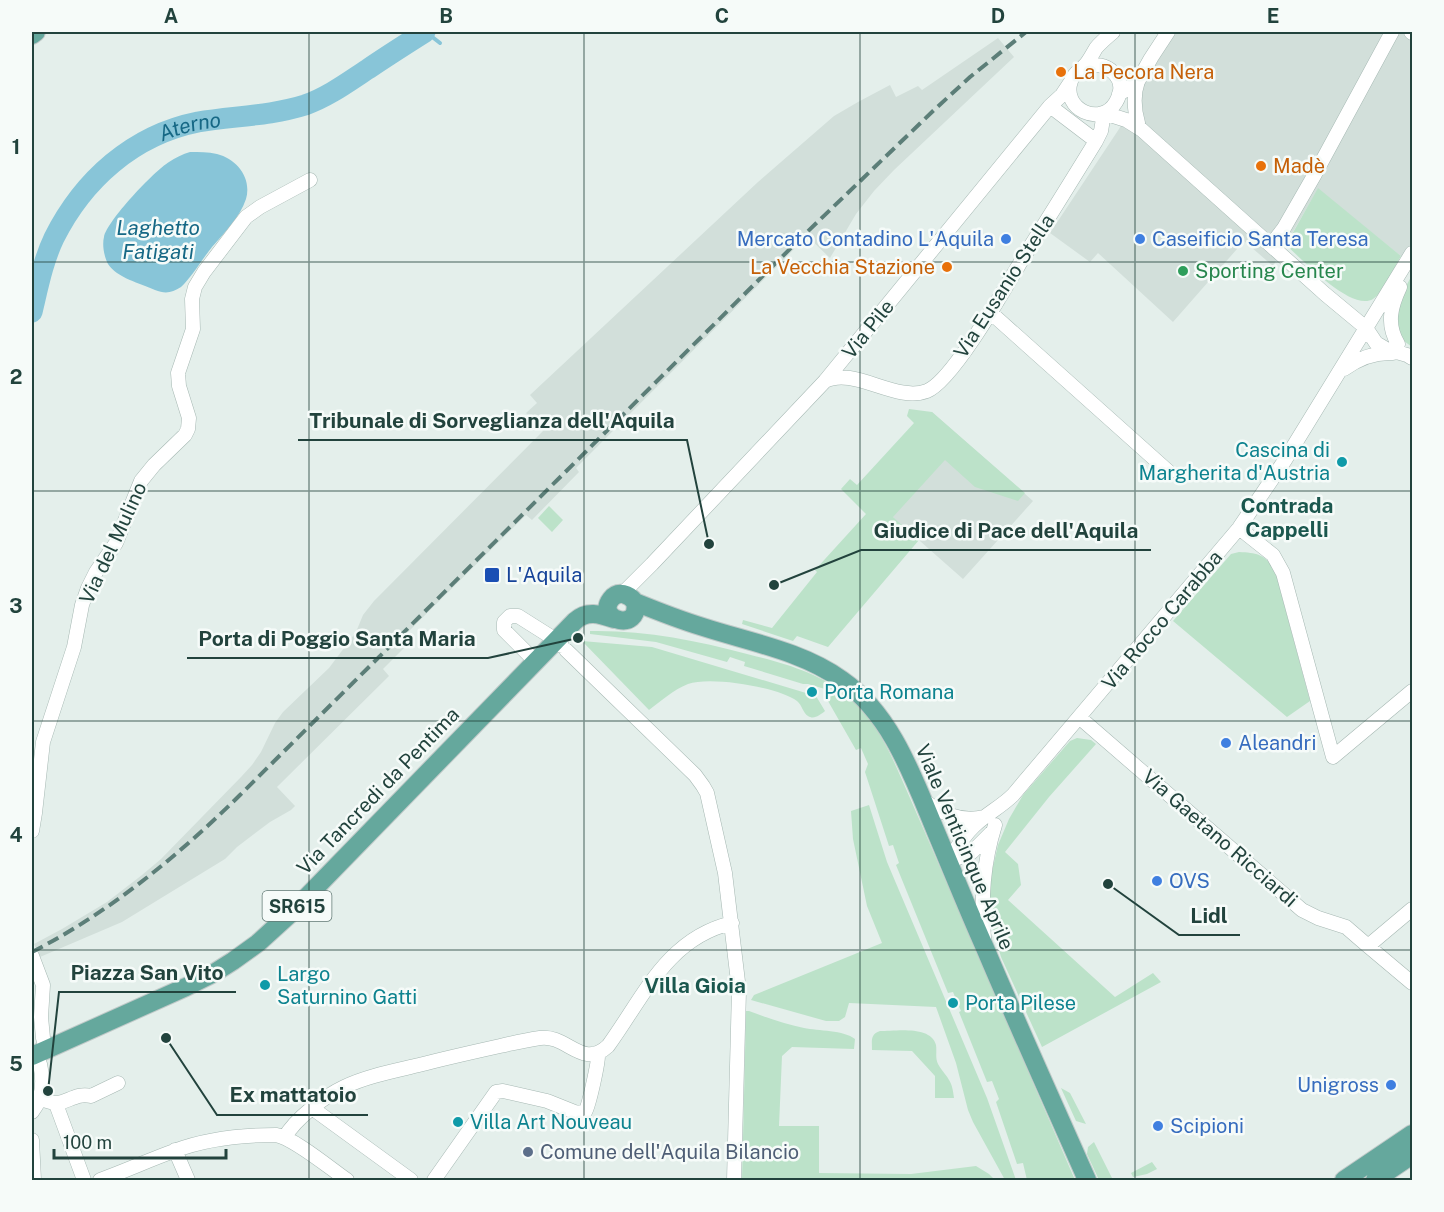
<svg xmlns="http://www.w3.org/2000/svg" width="1444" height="1212" font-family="'Public Sans',sans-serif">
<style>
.built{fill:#d2dfda}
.green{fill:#bce2c9}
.water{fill:#88c5d8}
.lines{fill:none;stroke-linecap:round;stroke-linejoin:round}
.stream{stroke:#88c5d8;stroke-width:4}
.river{stroke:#88c5d8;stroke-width:21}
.minor-casing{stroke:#a6b8b3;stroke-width:15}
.major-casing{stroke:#c1cac9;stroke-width:20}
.minor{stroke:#fff;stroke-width:14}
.major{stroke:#65a89d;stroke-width:18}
.rail{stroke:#5c7e78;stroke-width:4;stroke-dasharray:12 6;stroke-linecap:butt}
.grid{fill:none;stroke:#22433d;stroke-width:1.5;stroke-opacity:0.55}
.food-dot{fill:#e8710a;stroke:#f6fbf9;stroke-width:2}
.shop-dot{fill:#3f7fe0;stroke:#f6fbf9;stroke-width:2}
.leisure-dot{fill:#2e9e5b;stroke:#f6fbf9;stroke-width:2}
.culture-dot{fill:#0f9aa8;stroke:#f6fbf9;stroke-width:2}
.transit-dot{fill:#1a4fb4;stroke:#f6fbf9;stroke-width:2}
.service-dot{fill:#5c6f8a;stroke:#f6fbf9;stroke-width:2}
.labels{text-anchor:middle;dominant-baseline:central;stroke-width:5;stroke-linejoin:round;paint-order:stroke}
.shield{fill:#f6fbf9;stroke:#627a75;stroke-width:1.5}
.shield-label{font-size:18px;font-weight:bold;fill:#22433d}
.food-label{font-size:20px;fill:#c56008;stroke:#f6fbf9;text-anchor:start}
.shop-label{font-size:20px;fill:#366cbe;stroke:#f6fbf9;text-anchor:start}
.leisure-label{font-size:20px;fill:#27864d;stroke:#f6fbf9;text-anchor:start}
.street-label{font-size:20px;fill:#22433d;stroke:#f6fbf9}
.culture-label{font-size:20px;fill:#0d838f;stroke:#f6fbf9;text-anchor:start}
.transit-label{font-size:20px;fill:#164399;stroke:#f6fbf9;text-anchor:start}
.service-label{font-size:20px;fill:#4e5e75;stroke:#f6fbf9;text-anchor:start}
.water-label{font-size:21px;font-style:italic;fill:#166885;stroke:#f6fbf9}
.neighbourhood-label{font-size:21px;font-weight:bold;fill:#1b574e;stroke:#f6fbf9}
.leader{fill:none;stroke:#22433d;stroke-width:2}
.callout-dot{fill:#22433d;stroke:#f6fbf9;stroke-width:2}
.callout-label{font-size:21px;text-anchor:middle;font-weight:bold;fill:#22433d;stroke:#f6fbf9;stroke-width:5;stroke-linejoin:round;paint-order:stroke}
.neatline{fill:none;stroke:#22433d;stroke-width:2}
.grid-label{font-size:20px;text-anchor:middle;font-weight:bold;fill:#22433d}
</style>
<rect width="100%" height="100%" fill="#e4efeb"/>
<path class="built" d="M1160 32H1412V265L1318 189 1273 266 1244 241 1173 322 1098 253 1090 262 1050 233 1119 129 1150 73 1140 63Z
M998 38 1014 57 894 170 874 191 856 214 830 258 807 236 576 468 579 472 532 520 526 515 403 637 409 643 383 669 389 676 277 787 295 806 291 810 270 822 237 847 225 859 122 922 40 957 34 944 62 929 107 902 142 875 161 859 241 777 252 765 261 752 275 723 283 712 329 668 356 632 363 615 374 601 543 431 526 413 537 403 530 395 758 182 834 116 858 102 890 85 896 97 918 86 922 90Z
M932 412 1033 501 963 579 861 489Z"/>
<path class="green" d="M1318 188 1401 256C1394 267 1384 292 1373 299 1351 312 1302 259 1286 245Z
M1412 275V347L1404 341 1397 332 1398 301Z
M909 409 932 412 1025 493 1018 501 975 487 945 460 893 517 919 540 828 647 797 636 793 641 742 624 743 620 772 628 817 572 815 570 866 514 841 489 850 479 857 485 914 423 907 416Z
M549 506 563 520 552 532 538 518Z
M1239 552C1259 553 1267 555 1276 574L1310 701 1287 717 1173 621 1231 554Z
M590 631C644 630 695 640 747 654 783 663 821 673 850 698 880 724 894 762 910 798 922 826 934 853 946 881 989 981 1032 1080 1075 1180H1027L1023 1163 1017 1164 996 1102 999 1099 992 1081 987 1082 959 1012 961 1011 953 992 948 993 896 865 899 863 893 845 889 846 865 772 868 764 861 748 856 750 824 694 825 689 808 684H803L744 666 745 662 730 657 727 662 656 642 590 634Z
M582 641 652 647 816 696 825 711C820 715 814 720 808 716 803 713 802 705 797 701 777 687 711 676 688 684 673 690 661 701 649 710Z
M1077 738 1091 740 1096 744 1049 797 1005 852 1018 864 1021 885 1008 900 1115 997 1153 973 1161 982 1042 1047 1001 957 994 933 989 906 990 880 998 845 1009 819 1023 795 1070 741Z
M869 805 887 862 987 1098 1016 1180H1005L973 1122 968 1110 956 1063 936 1007 849 1003 845 1017 839 1021H826L751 1000 754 995 882 943 867 906 853 839 851 811Z
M746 1011H749C768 1018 785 1024 804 1028 818 1031 844 1030 855 1039L854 1049 792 1047 782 1056 779 1126H819V1173L911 1174 976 1166 989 1174 995 1180H742Z
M880 1031C895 1031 931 1025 936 1045 937 1052 935 1058 938 1064 947 1079 952 1078 954 1098H935V1076L912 1051 872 1050C872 1041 870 1034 880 1031Z
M1061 1088 1070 1093 1086 1124 1076 1121Z
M1094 1142 1113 1180H1099L1087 1154 1088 1147Z
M1152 1162 1157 1169 1147 1174 1133 1177 1131 1173Z"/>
<path class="water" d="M190 152C199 152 208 152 217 154 237 159 252 178 246 199 240 217 224 233 212 247 203 258 191 278 181 287 172 293 165 294 155 290 140 283 117 278 108 264 104 256 102 245 104 237 107 221 154 171 169 162 175 158 183 154 190 152Z"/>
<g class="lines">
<path class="stream" d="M422 34 431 36 440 43"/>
<path class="river" id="s1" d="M32 312C38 287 43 261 54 238 83 180 133 135 198 122 233 116 270 116 305 105 328 97 348 82 368 69 387 56 406 44 425 32"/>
<g class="minor-casing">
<path id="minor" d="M1411 32 1412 33
M1083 67C1106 58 1130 79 1116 102 1101 128 1061 109 1071 81 1074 72 1081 70 1086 64 1090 59 1093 53 1096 48 1101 42 1107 37 1113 32
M1119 94 1137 83 1151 58 1168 32
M1050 106 1096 141
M1104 113 1126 120 1142 130 1325 294 1366 328 1376 343 1386 349 1407 355 1412 358
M1138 123C1134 109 1133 95 1138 81
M1271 245 1284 228 1315 174 1392 32
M990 312 1169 472
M1398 344C1386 324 1391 306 1400 287
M1344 369C1359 358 1374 352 1393 353
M825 381C854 366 896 403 927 391 953 381 1007 285 1023 258 1048 219 1072 180 1096 141L1101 131 1104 113
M1239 528 1273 555 1283 573 1333 757 1412 691
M622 594 652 564 825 381 1050 106 1062 95 1070 83
M566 650 695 775 703 786 707 793 725 873 739 990 734 1180
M536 662 504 630V622L510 616H518L556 640 562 646
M1079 717 1302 910 1318 918 1346 927 1368 946
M921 798C938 812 961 823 984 817
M32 831 35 813 43 742 74 647 82 605 88 588 96 572 116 543 141 481 154 465 185 435 188 429 189 418 179 386 178 373 193 329 192 299 195 287 204 272 246 217 260 207 310 180
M948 862C956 849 963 836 974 826 986 814 1001 807 1013 795L1239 528 1285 460 1412 253
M948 862 972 852 991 833
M1412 909 1368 946 1412 983
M984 938C981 898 983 864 995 825
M32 956 43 985 41 1017 43 1038 46 1049
M40 1099C45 1100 51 1103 55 1103 66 1104 76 1092 91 1096L118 1083
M56 1104 84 1180
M312 1108 411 1180
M32 1112C43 1098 44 1081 40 1064
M285 1137C295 1119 325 1096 344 1087 367 1076 394 1071 419 1065 446 1058 473 1052 500 1046 513 1043 527 1040 540 1038 567 1034 582 1070 608 1046 643 998 667 938 732 923
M32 1140 34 1180
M175 1150 188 1180
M100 1180C125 1171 149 1160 174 1151 205 1139 243 1135 276 1135 294 1138 331 1169 347 1180
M434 1180 496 1092 503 1091 547 1101 577 1113 585 1112C589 1106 599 1060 598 1054"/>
</g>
<g class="major-casing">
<path id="major" d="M32 35 36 32
M635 602C641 633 595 620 611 599 618 590 629 594 635 602 657 611 680 620 703 627 749 642 802 651 842 680 892 715 913 777 936 832 952 870 968 910 985 948 1018 1026 1053 1103 1087 1180
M32 1056 186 987 214 973 233 961 258 943 291 913 575 621C587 610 599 614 614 619
M1344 1180 1412 1134
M1375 1180 1412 1155"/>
</g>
<use href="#minor" class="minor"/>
<use href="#major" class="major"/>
<path class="rail" d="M32 952C110 912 178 856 240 795L804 235 933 111 970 77 1026 32"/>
</g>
<path class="grid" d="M309 32V1180M584 32V1180M860 32V1180M1135 32V1180M32 262H1412M32 491H1412M32 721H1412M32 950H1412"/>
<g class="food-dot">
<circle cx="1061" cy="72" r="6"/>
<circle cx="1261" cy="166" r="6"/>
<circle cx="947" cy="267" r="6"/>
</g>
<g class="shop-dot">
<circle cx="1006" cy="239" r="6"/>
<circle cx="1140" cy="239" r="6"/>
<circle cx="1226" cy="743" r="6"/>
<circle cx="1157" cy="881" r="6"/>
<circle cx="1391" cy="1085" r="6"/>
<circle cx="1158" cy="1126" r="6"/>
</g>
<circle class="leisure-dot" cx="1183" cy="271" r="6"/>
<g class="culture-dot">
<circle cx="1342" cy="462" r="6"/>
<circle cx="812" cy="692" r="6"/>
<circle cx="265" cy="985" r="6"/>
<circle cx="953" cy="1003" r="6"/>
<circle cx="458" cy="1122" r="6"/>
</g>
<rect class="transit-dot" x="484" y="567" width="16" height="16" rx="3"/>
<circle class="service-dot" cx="528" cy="1152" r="6"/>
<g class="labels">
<rect class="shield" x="262.5" y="891" width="69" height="30" rx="4.5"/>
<g class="shield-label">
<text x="297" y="906">SR615</text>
</g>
<g class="food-label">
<text x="1073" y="72">La Pecora Nera</text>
<text x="1273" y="166">Madè</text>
<text x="935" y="267" text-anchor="end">La Vecchia Stazione</text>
</g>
<g class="shop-label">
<text x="994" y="239" text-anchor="end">Mercato Contadino L'Aquila</text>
<text x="1152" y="239">Caseificio Santa Teresa</text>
<text x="1238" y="743">Aleandri</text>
<text x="1169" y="881">OVS</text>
<text x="1379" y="1085" text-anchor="end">Unigross</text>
<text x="1170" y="1126">Scipioni</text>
</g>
<g class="leisure-label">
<text x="1195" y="271">Sporting Center</text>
</g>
<g class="street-label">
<text transform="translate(1004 286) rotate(-57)">Via Eusanio Stella</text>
<text transform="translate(868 329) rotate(-51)">Via Pile</text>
<text transform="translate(113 543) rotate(-65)">Via del Mulino</text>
<text transform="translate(1162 620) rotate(-50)">Via Rocco Carabba</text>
<text transform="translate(378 791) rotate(-46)">Via Tancredi da Pentima</text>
<text transform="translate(1220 838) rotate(41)">Via Gaetano Ricciardi</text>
<text transform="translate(965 847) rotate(67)">Viale Venticinque Aprile</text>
</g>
<g class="culture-label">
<text x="1330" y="450" text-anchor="end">Cascina di<tspan x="1330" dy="23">Margherita d'Austria</tspan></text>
<text x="824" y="692">Porta Romana</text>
<text x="277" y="974">Largo<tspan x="277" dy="23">Saturnino Gatti</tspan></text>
<text x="965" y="1003">Porta Pilese</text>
<text x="470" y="1122">Villa Art Nouveau</text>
</g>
<g class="transit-label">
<text x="506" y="575">L'Aquila</text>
</g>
<g class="service-label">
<text x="540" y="1152">Comune dell'Aquila Bilancio</text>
</g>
<g class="water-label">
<text stroke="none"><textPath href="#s1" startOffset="260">Aterno</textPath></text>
<text x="158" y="227">Laghetto<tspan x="158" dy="24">Fatigati</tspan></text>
</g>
<g class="neighbourhood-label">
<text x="1287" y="505">Contrada<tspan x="1287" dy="24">Cappelli</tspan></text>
<text x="695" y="985">Villa Gioia</text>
</g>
</g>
<path class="leader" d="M709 544L687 440H298M774 585L861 550H1151M578 638L488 658H187M1108 884L1179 935H1240M48 1091L59 992H236M166 1038L217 1115H368"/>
<g class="callout-dot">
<circle cx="709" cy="544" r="6"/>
<circle cx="774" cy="585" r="6"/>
<circle cx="578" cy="638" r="6"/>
<circle cx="1108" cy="884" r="6"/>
<circle cx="48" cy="1091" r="6"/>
<circle cx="166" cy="1038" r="6"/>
</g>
<g class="callout-label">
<text x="492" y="428">Tribunale di Sorveglianza dell'Aquila</text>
<text x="1006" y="538">Giudice di Pace dell'Aquila</text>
<text x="337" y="646">Porta di Poggio Santa Maria</text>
<text x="1209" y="923">Lidl</text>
<text x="147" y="980">Piazza San Vito</text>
<text x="293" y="1102">Ex mattatoio</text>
</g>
<rect width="1444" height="1212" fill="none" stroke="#f6fbf9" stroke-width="66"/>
<path d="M54 1149v9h172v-9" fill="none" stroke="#22433d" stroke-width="3"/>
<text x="63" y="1149" font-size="18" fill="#22433d" stroke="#f6fbf9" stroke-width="4.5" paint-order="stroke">100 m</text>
<rect x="33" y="33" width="1378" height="1146" class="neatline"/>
<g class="grid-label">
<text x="171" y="23">A</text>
<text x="446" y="23">B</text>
<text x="722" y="23">C</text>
<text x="998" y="23">D</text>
<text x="1273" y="23">E</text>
<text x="16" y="154">1</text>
<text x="16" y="384">2</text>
<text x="16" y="613">3</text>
<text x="16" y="842">4</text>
<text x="16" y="1071">5</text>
</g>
</svg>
